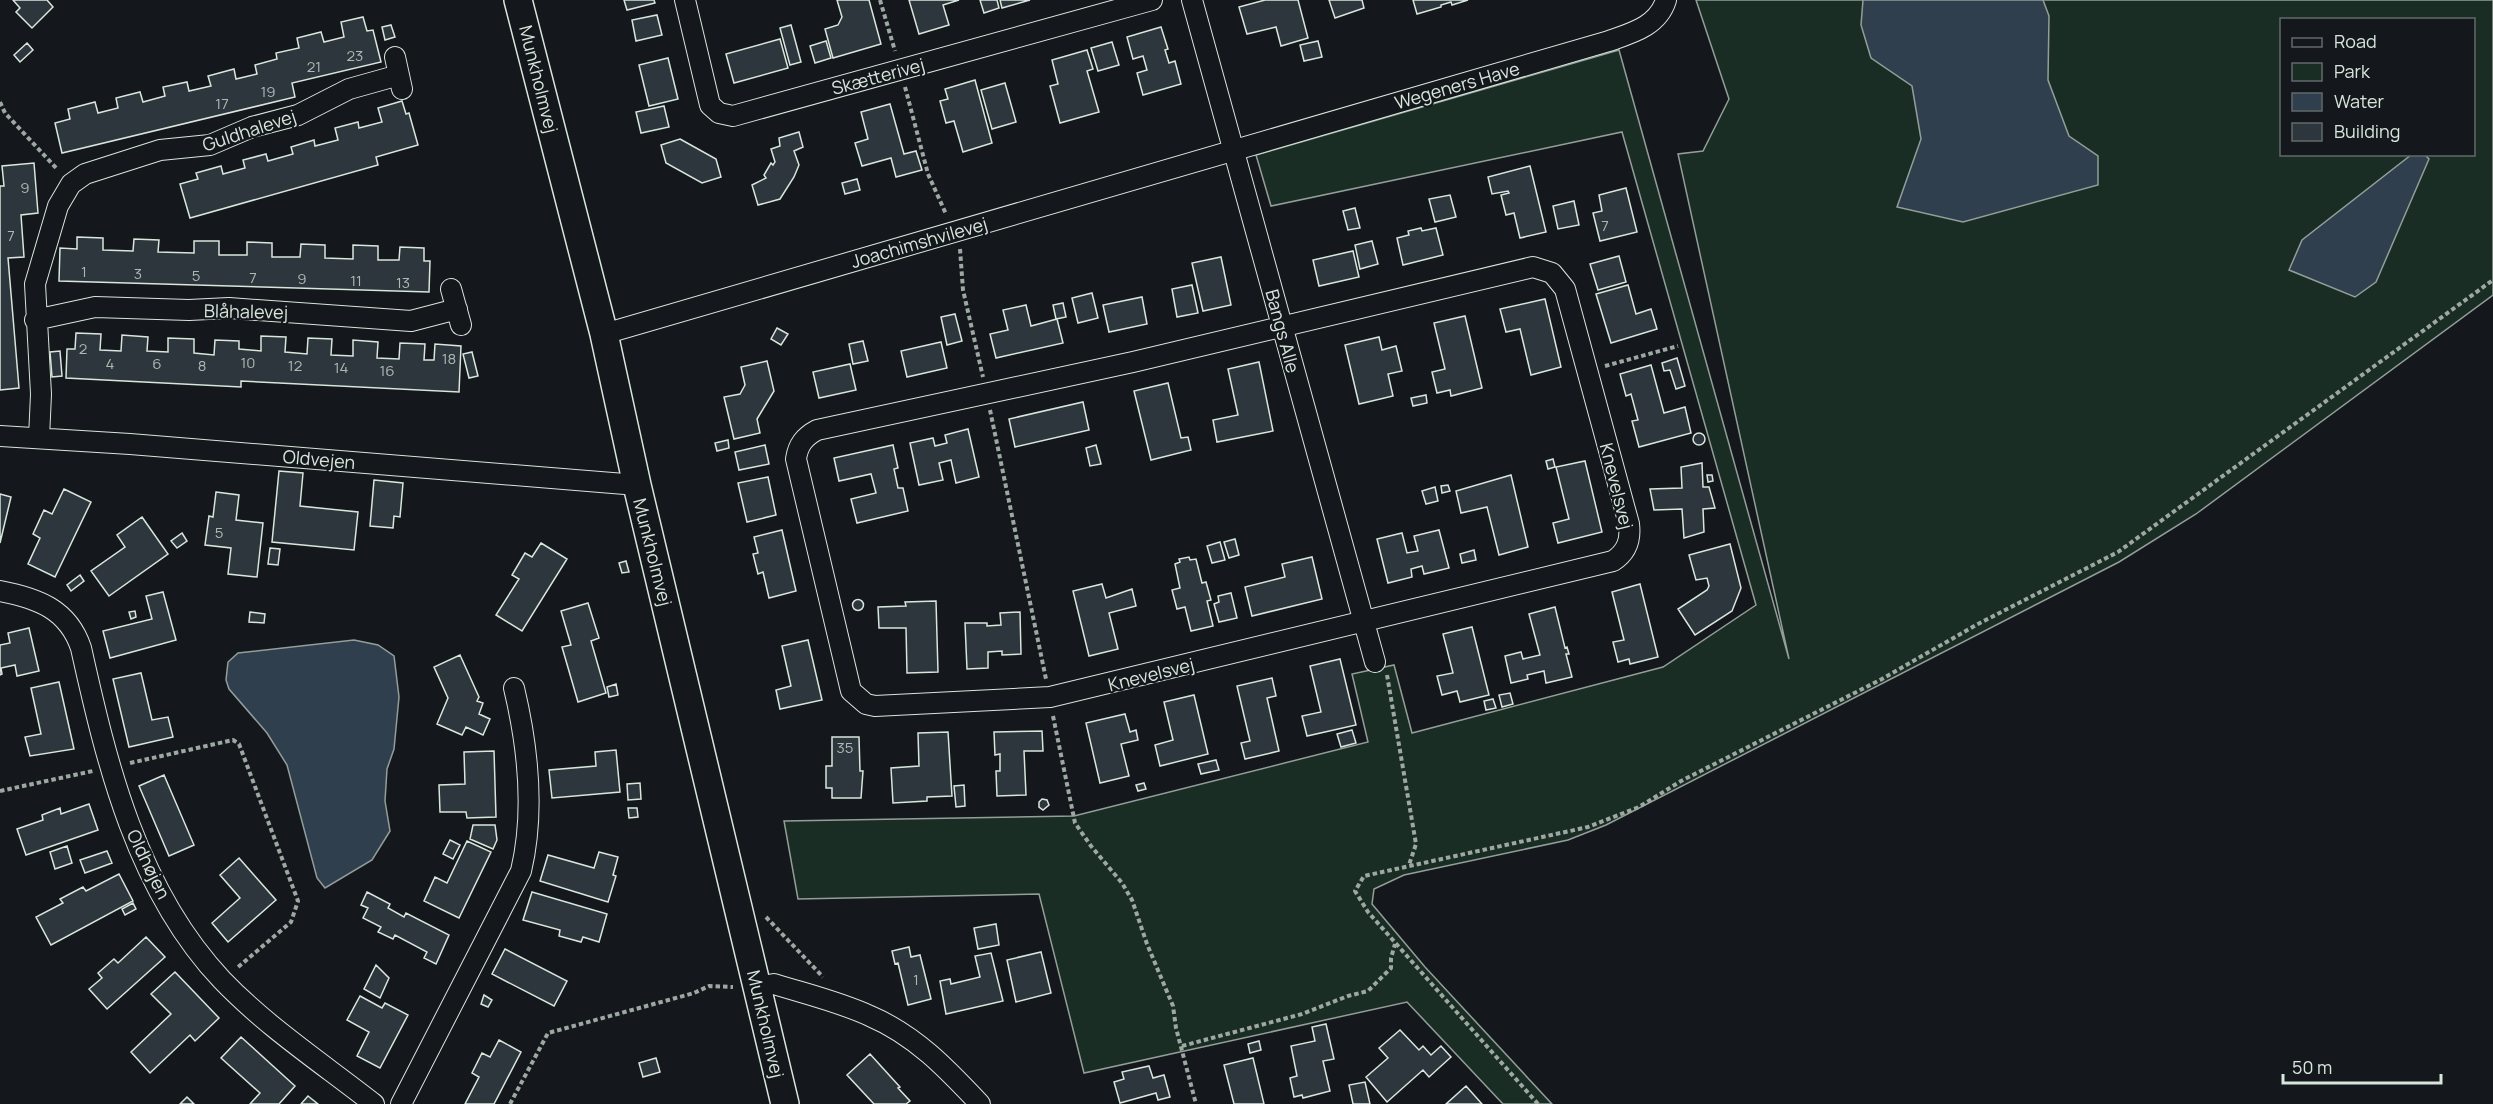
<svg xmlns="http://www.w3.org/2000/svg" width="2493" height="1104" font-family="Manrope,sans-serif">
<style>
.green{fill:#1a2d24;stroke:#939e99;stroke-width:1.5;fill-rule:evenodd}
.water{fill:#2f3f4d;stroke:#939e99;stroke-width:1.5}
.building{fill:#2c363c;stroke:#d8e6dc;stroke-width:1.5}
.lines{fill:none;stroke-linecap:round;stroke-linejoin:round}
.street-casing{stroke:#d8e6dc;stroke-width:22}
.secondary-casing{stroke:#d8e6dc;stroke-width:30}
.path{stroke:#9da8a2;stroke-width:4;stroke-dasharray:4.5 3;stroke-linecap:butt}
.street{stroke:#14181c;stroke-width:20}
.secondary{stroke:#14181c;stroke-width:27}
.labels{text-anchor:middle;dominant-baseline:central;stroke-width:4.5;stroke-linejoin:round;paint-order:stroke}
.number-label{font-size:15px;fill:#adbab4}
.street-label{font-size:18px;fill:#d8e6dc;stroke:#14181c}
</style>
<rect width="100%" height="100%" fill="#14181c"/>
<path class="green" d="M1696 0H2493V295L2196 514 2119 562 1606 825 1568 840 1404 875 1374 889 1372 904 1425 967 1552 1104H1503L1407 1002 1084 1073 1039 894 798 899 784 821 1074 816 1368 742 1352 674 1394 665 1412 733 1663 667 1756 605 1622 132 1271 206 1256 155 1619 50 1789 659 1678 154 1703 151 1729 99ZM2282 20H2474V154H2282Z"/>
<path class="water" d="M1863 0H2043L2049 16 2048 80 2069 136 2098 156V185L1963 222 1897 207 1921 139 1912 86 1871 58 1861 25Z
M2411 155H2425L2429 159 2376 282 2355 297 2289 270 2302 240Z
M354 640 378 645 394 656 399 697 394 749 387 769 385 801 390 831 372 860 325 888 317 878 287 765 267 733 229 689 226 680 228 662 238 653Z"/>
<path class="building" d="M13 0H47L53 7 32 28 16 12 20 8Z
M624 0H654L655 3 627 10Z
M837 0H869L881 44 833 58 825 29 838 25 842 17Z
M909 0H959L943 5 949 25 919 34Z
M980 0H997L999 8 984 13Z
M1000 0H1030L1002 8Z
M1265 0H1298L1308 38 1281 46 1276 27 1247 34 1239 7Z
M1329 0H1362L1364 8 1335 18Z
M1413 0H1468L1452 5 1451 2 1441 5V7L1417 14Z
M657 15 662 35 636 41 632 20Z
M363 17 367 31 373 30 381 62 292 83 295 97 62 153 55 123 70 119 68 109 95 102 98 113 118 108 116 98 140 92 143 102 165 96 163 87 187 82 189 91 211 86 208 76 234 69 236 79 257 74 255 65 277 59 276 53 299 48 297 38 321 32 324 42 344 37 341 22Z
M391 25 395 37 385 40 382 27Z
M791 25 801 62 790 65 780 28Z
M1161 27 1168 49 1165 50 1169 63 1175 61 1181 84 1143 95 1137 73 1147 70 1143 56 1133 59 1127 37Z
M780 39 788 68 734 83 726 54Z
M826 41 831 58 815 63 810 46Z
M1318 41 1322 57 1304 61 1300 45Z
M1112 42 1119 65 1098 71 1091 48Z
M27 43 33 50 20 62 14 55Z
M1087 50 1093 69 1087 71 1099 112 1060 123 1050 86 1058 84 1052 60Z
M668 58 678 99 649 106 639 65Z
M975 80 992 143 963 152 954 121 946 123 940 101 948 99 945 89Z
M1005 83 1016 122 992 129 981 90Z
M402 101 406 114 409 113 418 145 376 157 378 165 190 218 180 184 198 179 196 173 221 166 223 174 245 168 243 160 266 154 268 161 293 154 291 147 314 140 315 146 338 140 335 128 358 122 359 128 382 122 378 108Z
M890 104 904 154 916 151 922 170 896 177 891 158 862 166 855 143 868 139 861 112Z
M664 106 669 127 641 133 636 112Z
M799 132 803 147 794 151 799 165 794 177 780 199 758 205 752 185 766 178 764 175 771 163 773 165 775 162 771 149 780 146 779 138Z
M680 139 716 159 721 177 702 183 666 163 661 145Z
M34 163 38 213 21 215 24 257 8 258 19 388 0 390V186H4L2 166Z
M1530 166 1546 232 1520 238 1514 213 1506 215 1501 195 1509 193 1508 191 1492 194 1488 177Z
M857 179 860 190 845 194 842 183Z
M1626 188 1637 232 1600 241 1593 213 1602 211 1599 195Z
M1450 195 1456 217 1435 222 1429 199Z
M1574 201 1579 225 1558 229 1553 206Z
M1355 208 1360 228 1348 230 1343 211Z
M1421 228 1422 231 1436 228 1443 255 1403 265 1397 238 1409 235 1408 231Z
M77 237 103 238V250L133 251 134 239 159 240 158 252 194 253V241H219V255H247V242L272 243V257H300L301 244 325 245V258L353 259V245L378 246V260H399L400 247 424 248V261H430L429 292 59 281 60 248 77 249Z
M1372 241 1378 264 1360 269 1355 245Z
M1353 251 1359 277 1319 286 1313 260Z
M1619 256 1626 282 1598 290 1590 264Z
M1221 257 1231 305 1203 311 1192 263Z
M1192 285 1198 313 1177 317 1172 289Z
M1628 285 1636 314 1651 309 1657 329 1611 343 1596 294Z
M1092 293 1098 318 1078 323 1072 298Z
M1142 297 1147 324 1109 332 1103 305Z
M1545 299 1561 367 1531 375 1520 329 1506 332 1500 309Z
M1063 303 1066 317 1056 319 1053 305Z
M1026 305 1031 326 1057 319 1063 343 996 358 990 334 1008 330 1003 310Z
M955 314 962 341 947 345 941 317Z
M1465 316 1482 388 1451 396 1450 390 1437 393 1432 372 1445 369 1434 323Z
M777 328 788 334 781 345 771 339Z
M76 333 101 334 100 350 121 351 122 335 148 337 147 351 168 352V338L194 339V353L214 355 215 340 239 341V349L261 351V336L286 337 285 352 307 354 308 338 332 339 331 355 353 356V340L378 342 377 358 399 359 400 343 425 344 424 360H434L435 344 461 346 459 392 241 381V387L66 378 67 349H75Z
M1379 337 1382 350 1396 346 1402 371 1388 374 1393 396 1359 404 1345 345Z
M863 341 868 361 853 364 849 344Z
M941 342 947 368 907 377 901 351Z
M60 351 62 376 52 377 50 352Z
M472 352 478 376 469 378 463 354Z
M1677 358 1685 386 1676 389 1670 370 1664 371 1662 363Z
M767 361 774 391 757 419 760 433 734 439 724 397 740 394 745 385 741 367Z
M1259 362 1273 431 1217 442 1213 420 1238 415 1228 369Z
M850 364 856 390 819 398 813 372Z
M1651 365 1664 413 1685 407 1691 433 1639 447 1632 421 1638 420 1631 394 1626 396 1620 374Z
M1168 383 1181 438 1188 437 1191 450 1151 460 1134 391Z
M1426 395 1427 403 1413 406 1411 398Z
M1083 402 1089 430 1015 447 1009 419Z
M968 429 979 477 956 483 951 460 939 463 943 480 919 485 910 443 933 438 935 446 947 443 945 435Z
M1693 439a6 6 0 1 1 12 0a6 6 0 1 1-12 0Z
M728 440 729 448 717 451 715 443Z
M765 445 769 464 739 470 735 452Z
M893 445 898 468 894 469 898 488H903L908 511 857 523 851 499 876 493 871 474 839 481 834 458Z
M1096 445 1101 464 1090 466 1086 448Z
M1553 459 1555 467 1548 469 1546 461Z
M1585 461 1602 532 1558 543 1553 523 1569 519 1556 467Z
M1702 463 1703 487H1709L1715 508 1703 509 1704 532 1684 538 1682 509 1654 510 1650 489 1682 488 1681 467Z
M279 471 303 473 300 506 358 512 354 550 272 542Z
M1511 475 1528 547 1499 555 1487 507 1461 513 1456 491Z
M1707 475H1712L1713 481 1708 482Z
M768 477 776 515 747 522 738 483Z
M374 480 403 483 400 517 394 516 393 528 370 526Z
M1448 485 1450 491 1442 493 1441 486Z
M1435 487 1438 501 1426 504 1422 491Z
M64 489 91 502 55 577 28 564 40 538 33 534 44 510 52 514Z
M216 492 239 495 236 520 263 523 257 577 228 574 231 548 205 545 209 516 213 517Z
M0 494 11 497 0 543Z
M142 517 168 554 109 596 91 571 125 547 117 535Z
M782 530 796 591 769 598 763 572 758 574 753 554 758 553 754 537Z
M1439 530 1449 568 1424 574 1422 566 1411 569 1412 577 1388 583 1377 539 1402 533 1407 553 1418 551 1414 536Z
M182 533 187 541 177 548 171 541Z
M1235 539 1239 555 1229 558 1224 542Z
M1220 542 1225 560 1212 563 1207 546Z
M541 543 567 559 522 631 496 615 519 579 512 575 525 553 532 557Z
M1730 544 1741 588 1732 611 1695 635 1678 609 1707 590 1709 586 1707 578 1696 580 1689 555Z
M270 548 280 549 278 565 268 564Z
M1474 550 1476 560 1462 563 1460 554Z
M1189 557 1190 560 1196 559 1202 583 1206 582 1211 600 1207 601 1213 626 1191 631 1185 607 1177 609 1172 590 1180 588 1175 564 1180 562 1179 559Z
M1312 557 1322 599 1252 616 1245 587 1285 577 1282 564Z
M626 561 629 572 622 573 619 563Z
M80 575 84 581 71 591 67 585Z
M1102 584 1106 598 1132 589 1136 606 1109 613 1118 649 1089 656 1073 591Z
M1640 584 1658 657 1630 664 1629 659 1618 662 1613 642 1624 640 1612 592Z
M163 592 176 640 110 658 103 631 152 619 146 596Z
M1231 593 1237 618 1219 622 1214 604 1219 602 1218 596Z
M852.5 605a5.5 5.5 0 1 1 11 0a5.5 5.5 0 1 1-11 0Z
M936 601 938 672 907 673 906 628H879L878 607 906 606 905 602Z
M588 603 599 638 591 641 606 693 578 702 562 647 571 645 561 611Z
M1555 607 1565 648 1567 647 1569 654H1566L1572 677 1546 683 1544 671 1527 675 1528 679 1511 683 1505 656 1521 652 1523 659 1540 655 1529 614Z
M135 611 136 617 131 619 129 612Z
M250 612 265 614 264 623 249 622Z
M1020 612 1021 654 1002 655V651L988 652V668L967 669 965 623H987V626L1001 625 1000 613Z
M1472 627 1489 695 1460 702 1457 691 1442 695 1437 676 1453 673 1443 634Z
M29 628 39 671 17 676 15 665 1 668 2 674 0 675V645L10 643 8 633Z
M808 640 822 700 780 709 776 690 791 686 782 646Z
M460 655 479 697 477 701 483 703 479 714 490 719 483 735 466 727 462 735 437 724 448 698 434 667Z
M1340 659 1356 725 1307 736 1302 716 1321 712 1310 666Z
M141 673 152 720 168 717 173 737 129 747 113 679Z
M1272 678 1276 696 1267 698 1279 751 1245 759 1241 743 1250 741 1237 686Z
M59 682 74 749 30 756 25 737 41 734 31 688Z
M616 684 618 695 609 697 607 687Z
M1510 693 1513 704 1502 707 1499 695Z
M1194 695 1208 754 1160 766 1155 745 1173 740 1164 702Z
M1493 699 1496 708 1486 710 1484 701Z
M1125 714 1130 732 1136 730 1138 740 1121 744 1129 776 1100 783 1086 723Z
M1352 730 1356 743 1341 747 1337 734Z
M1042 731 1043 751H1024L1026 795 997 796 996 771H1000V754L995 755 994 732Z
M948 732 952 796 927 797V801L893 803 891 768 919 766 918 733Z
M832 737H859L860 771H863L861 798H832V788H826V766H832Z
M616 750 620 792 552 798 549 770 596 766 595 752Z
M494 751 496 817 467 818 466 812H440L439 785 465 784 464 752Z
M1216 760 1219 770 1201 774 1198 764Z
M164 775 194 845 169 856 139 786Z
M640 783 641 799 628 800 627 784Z
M1144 783 1146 789 1138 791 1136 785Z
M964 785 965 806 956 807 954 786Z
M1042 799 1047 800 1049 805 1043 810 1039 807V802Z
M89 804 98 830 26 855 17 829 43 820 42 815 60 808 61 814Z
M628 808H637L638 817 629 818Z
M473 825H495L497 840 493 849 470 839Z
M450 840 460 845 453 859 443 854Z
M467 841 491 852 459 918 424 901 435 877 447 883Z
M67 846 72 863 55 869 50 852Z
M107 851 112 863 85 873 80 860Z
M599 852 618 857 613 875 616 876 608 902 540 881 548 855 594 868Z
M239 858 276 900 228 942 212 923 240 898 220 875Z
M119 874 133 901 51 945 36 917 63 903 60 899 83 887 86 891Z
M367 892 390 904 388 908 404 917 406 913 449 935 436 964 424 958 427 952 395 935 393 939 378 932 381 927 363 918 368 908 361 905Z
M532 892 607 914 599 942 583 937 581 942 559 936 560 930 523 920Z
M133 903 136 909 125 915 122 909Z
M996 924 999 945 978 949 974 928Z
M146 937 165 957 107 1009 89 989 102 978 98 973 114 959 118 963Z
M909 947 911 957 920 955 931 999 908 1005 898 963 895 964 892 951Z
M505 949 567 981 554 1006 492 974Z
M1041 952 1051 993 1016 1002 1007 960Z
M991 953 1003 1001 946 1014 940 981 950 979 951 984 980 977 975 956Z
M376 965 389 978 380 998 364 989Z
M175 972 219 1018 195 1041 190 1035 150 1073 131 1052 171 1014 151 994Z
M484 995 492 1000 488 1007 481 1004Z
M360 996 382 1008 385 1003 408 1015 380 1068 357 1056 369 1032 347 1020Z
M1326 1024 1334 1059 1323 1061 1330 1091 1303 1098 1302 1095 1294 1097 1290 1078 1297 1076 1291 1046 1315 1041 1312 1027Z
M1400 1030 1419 1050 1423 1046 1431 1055 1441 1046 1451 1057 1429 1077 1423 1070 1387 1102 1366 1077 1388 1058 1379 1048Z
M241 1037 295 1086 279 1104H250L260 1093 221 1058Z
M499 1040 521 1052 494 1104H465L479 1077 472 1073 482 1053 490 1057Z
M1259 1041 1261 1050 1250 1053 1248 1044Z
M870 1054 900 1087 898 1088 910 1101 906 1104H874L847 1075Z
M656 1058 660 1072 643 1077 639 1063Z
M1253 1058 1264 1104H1234L1224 1065Z
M1149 1066 1153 1078 1164 1075 1170 1097 1158 1100 1156 1093 1120 1103 1114 1082 1124 1079 1122 1072Z
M1365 1082 1370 1104H1353L1349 1085Z
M1466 1086 1482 1104H1446Z
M308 1096 318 1104H301Z
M187 1097 194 1104H180Z"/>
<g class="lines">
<g class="street-casing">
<path id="street" d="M685 0 710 105 719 113 733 116 1152 0
M1192 0 1375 662
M395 57 402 89
M1533 267 1552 273 1565 289 1629 524C1631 540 1627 552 1613 561L1050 697 875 706 866 704 851 691 796 459C798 445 804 437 817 430L1133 362Z
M451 289 461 325
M35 320 95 307 189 310 229 308 411 321 457 309
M604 334 1609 41C1632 33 1658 26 1666 0
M0 436 130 444 637 485
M39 438 41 394 35 284 58 206 71 184 85 174 160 150 210 145 252 127 298 115 349 89 399 75
M0 591C37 598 68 609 81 648 107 765 137 890 222 980 267 1027 323 1064 374 1104
M758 987 774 984C806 994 840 1002 870 1016 915 1035 947 1069 980 1104
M401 1104 521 871C535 812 528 747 514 688"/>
</g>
<g class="secondary-casing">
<path id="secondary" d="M518 0 604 334 637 485 785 1104"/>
</g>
<path class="path" d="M880 0 895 51
M905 87 928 174 946 214
M0 102 5 113 58 170
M960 249 963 290 983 377
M1605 366 1678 346
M990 410 1046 679
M1387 675 1416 844 1409 865
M1053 716 1075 823 1091 846 1122 883 1132 900 1147 944 1173 1006 1176 1028 1196 1104
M130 763 233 740 239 744 298 901 291 922 237 968
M0 791 93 771
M766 917 823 977
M1182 1046 1302 1014 1348 996 1368 991 1391 968V958L1395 944
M510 1104 548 1033 694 993 709 986 733 987
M1538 1104 1368 912 1355 891 1364 876 1588 827 1639 807 1681 781 1882 679 1976 625 2118 552 2493 280"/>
<use href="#street" class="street"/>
<use href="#secondary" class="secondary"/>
</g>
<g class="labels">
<g class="number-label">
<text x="355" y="55">23</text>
<text x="314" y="66">21</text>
<text x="268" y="91">19</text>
<text x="222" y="103">17</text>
<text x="25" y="187">9</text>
<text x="1605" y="225">7</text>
<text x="11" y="235">7</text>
<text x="84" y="271">1</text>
<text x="138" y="273">3</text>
<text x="196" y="275">5</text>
<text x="253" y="277">7</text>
<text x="302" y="278">9</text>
<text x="356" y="280">11</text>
<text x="403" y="282">13</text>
<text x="83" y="348">2</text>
<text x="449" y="358">18</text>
<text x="248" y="362">10</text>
<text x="110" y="363">4</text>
<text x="157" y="363">6</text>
<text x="202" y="365">8</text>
<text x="295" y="365">12</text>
<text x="341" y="367">14</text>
<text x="387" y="370">16</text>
<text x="219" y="532">5</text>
<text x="845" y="747">35</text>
<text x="916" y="979">1</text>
</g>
<g class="street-label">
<text transform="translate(878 76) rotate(-15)">Skætterivej</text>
<text transform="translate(539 79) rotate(76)">Munkholmvej</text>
<text transform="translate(1457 85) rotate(-16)">Wegeners Have</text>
<text transform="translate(249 130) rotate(-18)">Guldhalevej</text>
<text transform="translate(919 242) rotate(-16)">Joachimshvilevej</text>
<text transform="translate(246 311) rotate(1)">Blåhalevej</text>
<text transform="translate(1283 331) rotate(75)">Bangs Alle</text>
<text transform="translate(319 459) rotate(5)">Oldvejen</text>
<text transform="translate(1617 486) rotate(76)">Knevelsvej</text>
<text transform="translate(653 552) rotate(76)">Munkholmvej</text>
<text transform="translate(1151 674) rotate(-14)">Knevelsvej</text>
<text transform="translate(149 864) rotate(64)">Oldhøjen</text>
<text transform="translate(766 1024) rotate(77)">Munkholmvej</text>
</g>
</g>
<rect x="2280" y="18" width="195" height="138" fill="#14181c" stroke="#626a69" stroke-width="1.5"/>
<rect x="2292" y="38" width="30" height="9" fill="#14181c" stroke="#626a69" stroke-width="1.5"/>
<text x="2334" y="48" font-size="18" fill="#d8e6dc">Road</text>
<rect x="2292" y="63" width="30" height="18" fill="#1a2d24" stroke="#626a69" stroke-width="1.5"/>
<text x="2334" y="78" font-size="18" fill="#d8e6dc">Park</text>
<rect x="2292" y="93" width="30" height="18" fill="#2f3f4d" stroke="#626a69" stroke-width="1.5"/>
<text x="2334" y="108" font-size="18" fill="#d8e6dc">Water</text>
<rect x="2292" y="123" width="30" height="18" fill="#2c363c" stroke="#626a69" stroke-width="1.5"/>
<text x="2334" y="138" font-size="18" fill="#d8e6dc">Building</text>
<path d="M2283 1074v9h158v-9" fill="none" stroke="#d8e6dc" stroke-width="3"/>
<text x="2292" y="1074" font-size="18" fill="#d8e6dc" stroke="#14181c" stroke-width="4.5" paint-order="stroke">50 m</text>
</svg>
